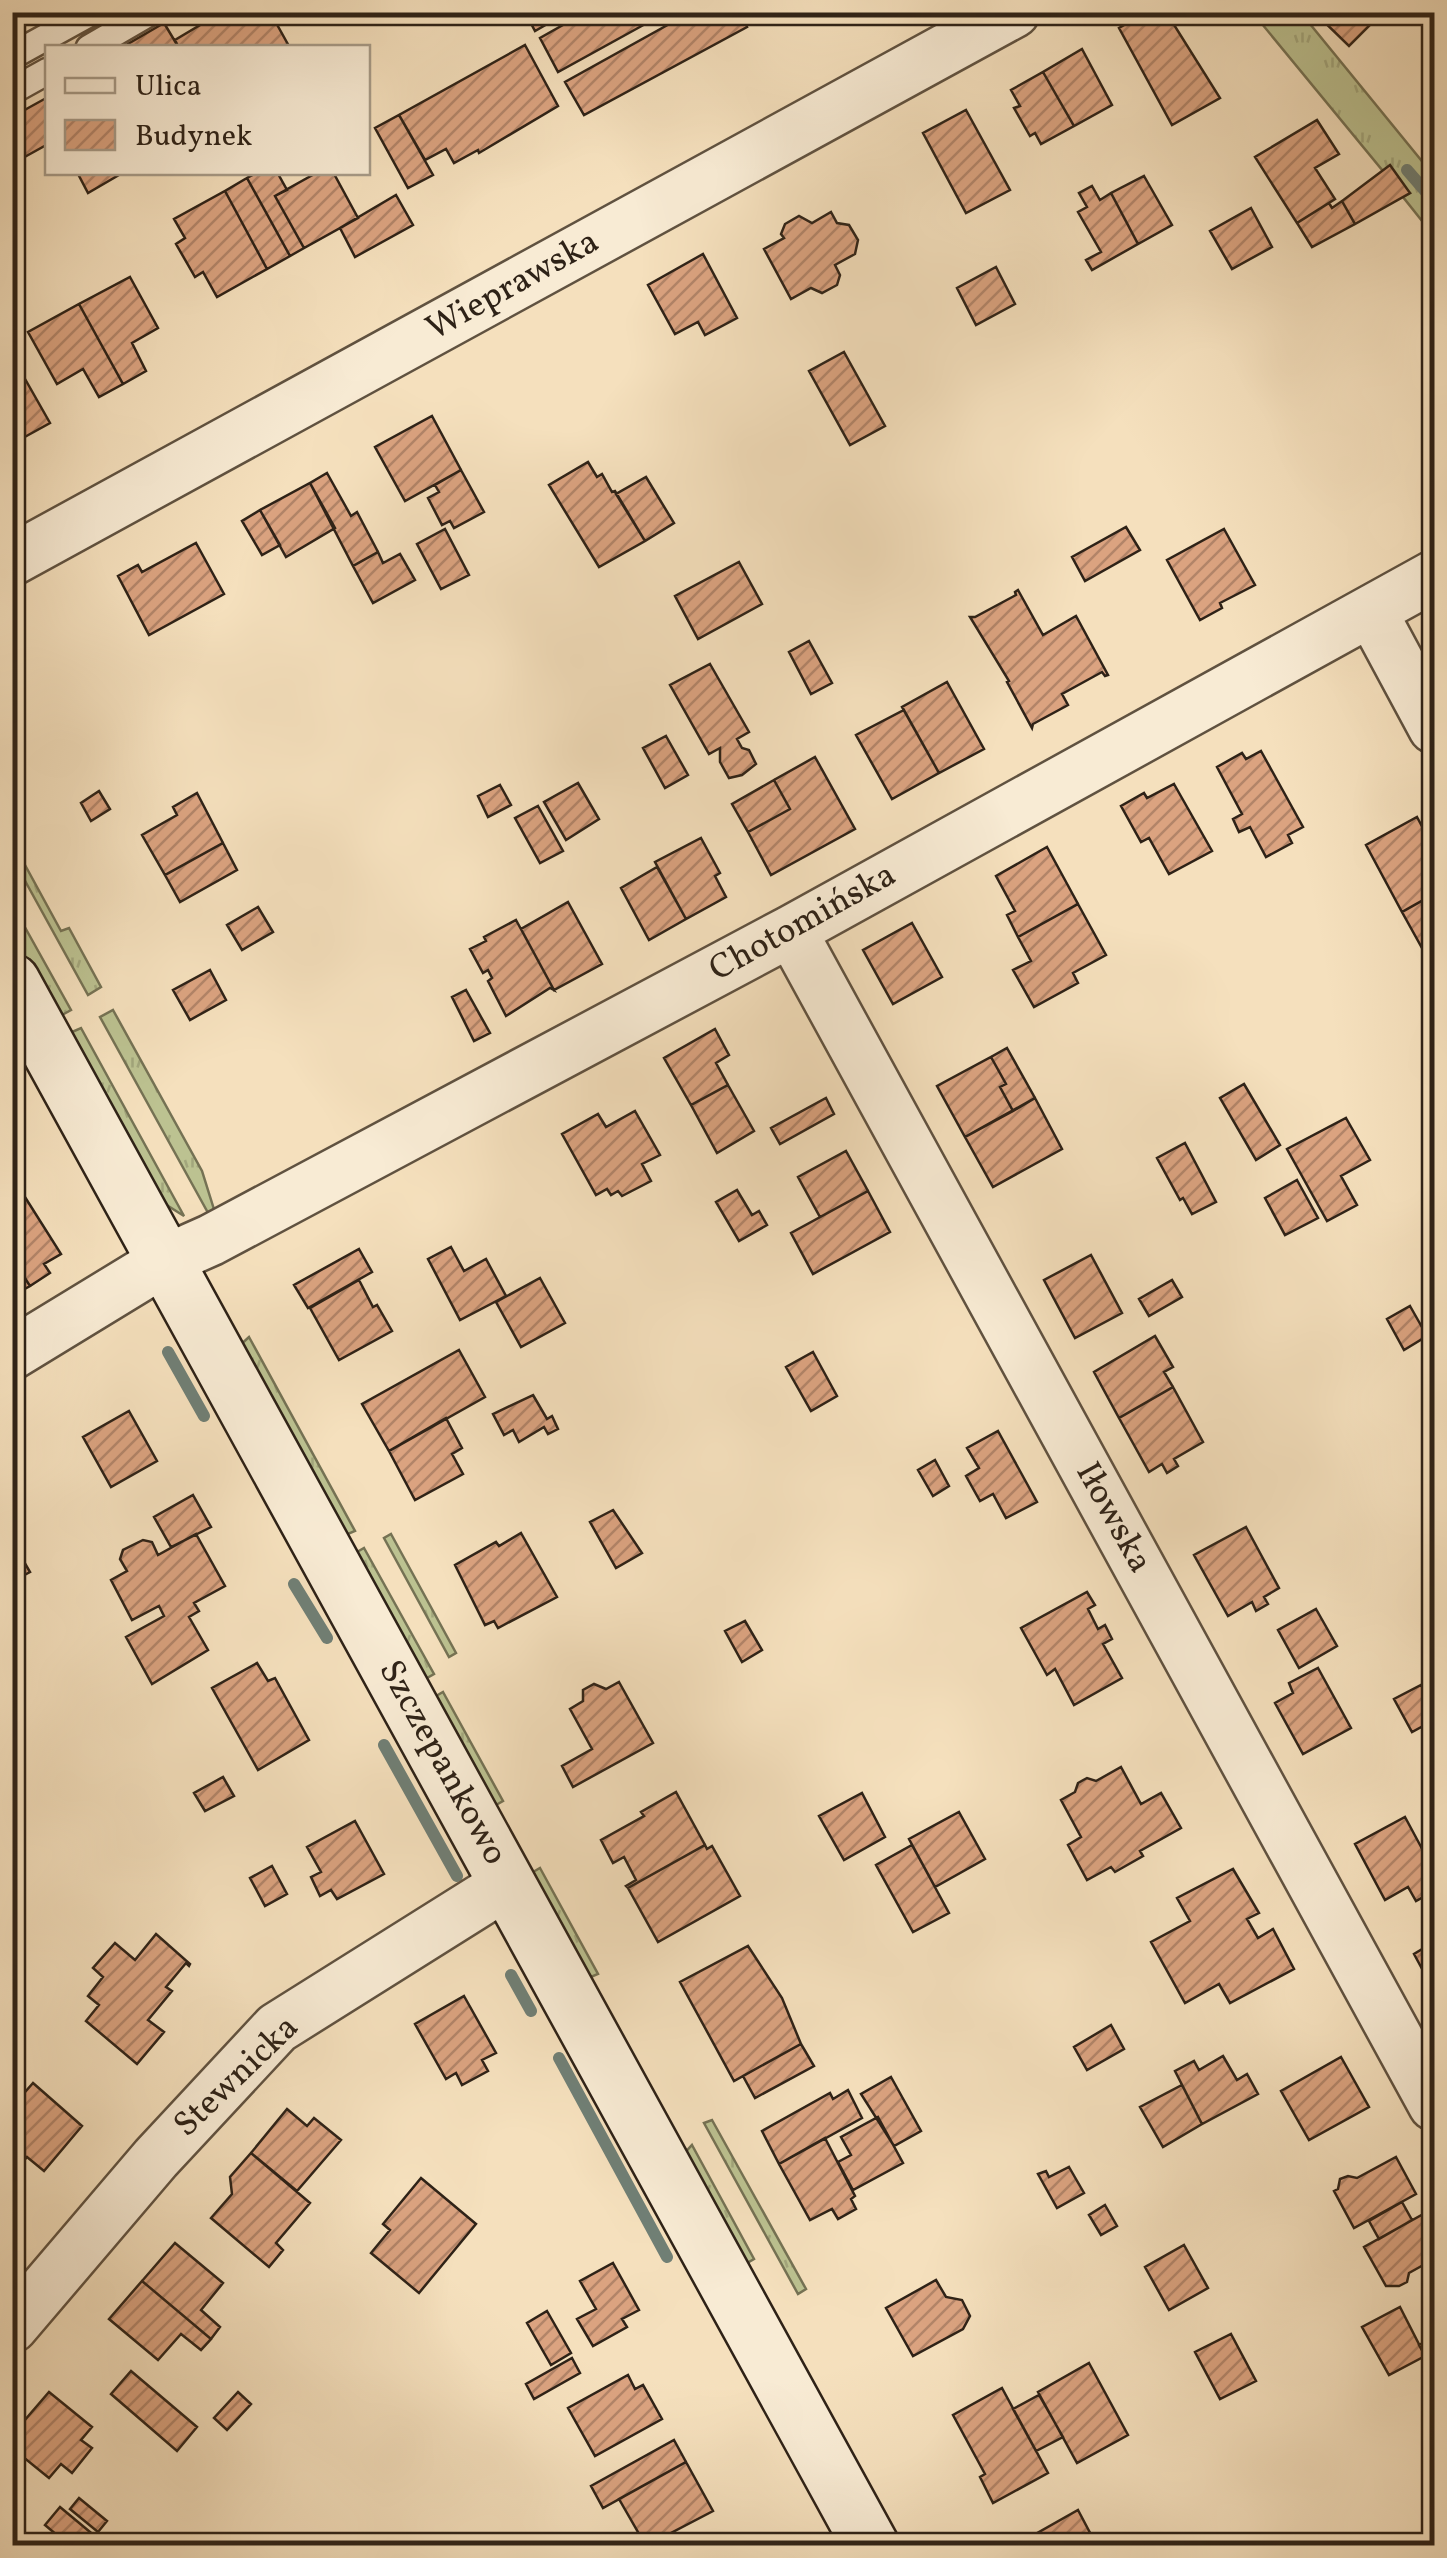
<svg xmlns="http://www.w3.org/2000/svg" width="1447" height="2558" font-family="Vollkorn,serif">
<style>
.grass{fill:url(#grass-tufts);stroke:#757254;stroke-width:2.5}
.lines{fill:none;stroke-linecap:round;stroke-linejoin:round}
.stream{stroke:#707f75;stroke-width:12}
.building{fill:url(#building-hatch);stroke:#2e2217;stroke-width:2.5}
.lane-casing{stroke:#605240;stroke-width:30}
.street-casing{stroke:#605240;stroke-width:55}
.secondary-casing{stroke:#2e2217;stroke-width:60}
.lane{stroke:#f8ebd4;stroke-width:25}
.street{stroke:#f8ebd4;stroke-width:50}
.secondary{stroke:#f8ebd4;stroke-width:55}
.labels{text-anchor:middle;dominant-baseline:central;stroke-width:10;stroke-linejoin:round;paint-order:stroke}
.street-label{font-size:35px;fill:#2e2217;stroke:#f8ebd4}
</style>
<defs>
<pattern id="grass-tufts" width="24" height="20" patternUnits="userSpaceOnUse" patternTransform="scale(2.5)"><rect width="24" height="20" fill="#bcc291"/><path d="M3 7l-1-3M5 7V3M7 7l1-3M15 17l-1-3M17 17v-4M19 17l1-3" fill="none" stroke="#a2a67c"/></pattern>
<pattern id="building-hatch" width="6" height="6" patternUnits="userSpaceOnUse" patternTransform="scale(2.5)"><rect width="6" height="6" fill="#dba380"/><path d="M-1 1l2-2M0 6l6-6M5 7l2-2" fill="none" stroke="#b28468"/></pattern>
</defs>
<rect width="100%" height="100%" fill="#f5e0bd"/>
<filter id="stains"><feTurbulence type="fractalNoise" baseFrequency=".002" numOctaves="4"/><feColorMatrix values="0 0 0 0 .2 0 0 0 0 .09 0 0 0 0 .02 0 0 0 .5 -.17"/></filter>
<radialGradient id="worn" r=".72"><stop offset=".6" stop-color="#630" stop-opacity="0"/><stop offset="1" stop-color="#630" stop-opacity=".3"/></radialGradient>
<path class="grass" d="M1253 13H1301L1434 176V236L1403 197 1410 193 1383 171Z
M13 843 61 931 69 928 101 987 88 995 13 859Z
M12 904 71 1010 62 1015 53 1012 13 940Z
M113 1010 202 1171 217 1219 207 1211 100 1017Z
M81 1028 184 1216 154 1197 69 1041 72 1032Z
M249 1337 355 1531 348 1534 339 1532 238 1347Z
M391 1534 456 1653 449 1657 384 1538Z
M364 1548 434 1674 427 1678 418 1677 354 1560 357 1552Z
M443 1692 503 1801 496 1805 487 1803 433 1704 436 1696Z
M540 1868 598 1974 591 1977 581 1975 530 1881 533 1872Z
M712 2120 806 2289 798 2294 704 2123Z
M692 2145 754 2259 747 2263 681 2157Z"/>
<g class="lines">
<path class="stream" d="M1407 170 1434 201
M168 1352 204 1416
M294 1584 327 1638
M384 1745 457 1876
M511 1975 531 2011
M559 2058 667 2257"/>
</g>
<path class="building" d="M222 12H270L290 48H179L175 40Z
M525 12H568L535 31Z
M586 12H667L558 72 540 38Z
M691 12H739L747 27 584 115 565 82Z
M1147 12H1166L1220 98 1172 125 1119 28Z
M1374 12 1378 17 1349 46 1315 13Z
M164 23 179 48H121Z
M525 45 558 106 479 153 478 150 454 163 446 149 425 160 399 115Z
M1082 49 1112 105 1074 126 1043 72Z
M1043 72 1074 126 1041 144 1035 133 1030 136 1014 108 1020 106 1011 90Z
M48 97V144L12 164V117Z
M966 110 1010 190 966 213 923 133Z
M399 115 433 175 408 188 375 128Z
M1317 120 1339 154 1315 168 1335 199 1297 223 1255 157Z
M1390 165 1410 193 1355 224 1342 201Z
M77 172H124L88 193Z
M258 172H277L287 190 275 196 304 248 290 256 247 178Z
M318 172H333L358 218 304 248 275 196Z
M1144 176 1172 225 1138 244 1111 193Z
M247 178 290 256 267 269 225 191Z
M1092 186 1100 200 1111 193 1138 244 1092 270 1086 260 1101 252 1078 212 1087 207 1079 193Z
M225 191 267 269 217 297 203 272 195 277 176 244 185 238 174 219Z
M396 195 413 225 355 257 340 228Z
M1342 201 1355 224 1312 247 1297 223 1329 203 1332 208Z
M1251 208 1272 247 1232 269 1210 231Z
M831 212 837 223 849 225 858 240 855 254 835 265 840 275 837 285 822 293 811 288 791 299 764 249 784 238 781 234 785 224 799 216 812 223Z
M703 254 737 318 705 335 698 322 675 334 648 285Z
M996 267 1015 304 976 325 957 288Z
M130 277 158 328 132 343 146 371 123 384 79 304Z
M79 304 123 384 99 397 83 369 57 384 28 332Z
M844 352 885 426 850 445 809 371Z
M12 356 50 423 12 444Z
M432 416 461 470 405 501 375 447Z
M588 462 597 477 602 474 612 492 615 491 645 541 599 567 549 485Z
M461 470 484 512 454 528 450 521 442 525 428 498 439 492 435 485Z
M327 473 351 516 357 512 378 552 353 566 310 483Z
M646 477 674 523 645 541 616 494Z
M310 483 335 528 286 557 260 510Z
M260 510 280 545 262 555 242 521Z
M1126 527 1140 550 1085 581 1072 557Z
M445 529 469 575 441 589 417 544Z
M1224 529 1255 585 1220 603 1222 608 1200 620 1167 560Z
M196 543 224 594 149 635 118 576 138 565 142 572Z
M378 552 383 563 400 554 415 580 373 603 353 566Z
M739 562 762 604 698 639 675 596Z
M1018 590 1043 635 1076 616 1108 675 1105 676 1102 672 1062 694 1068 705 1033 724 1032 728 1007 682 1009 681 970 617H975L1016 595 1015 592Z
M809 641 832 683 811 694 789 652Z
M710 664 749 732 737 739 742 748 749 750 756 764 742 775 729 778 720 762V748L709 754 670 685Z
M947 682 984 749 939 773 902 707Z
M904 710 939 773 892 799 856 735Z
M666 736 688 775 665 788 643 748Z
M1261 751 1303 827 1288 835 1292 843 1266 857 1250 827 1239 832 1233 819 1242 814 1217 767 1242 753 1246 759Z
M815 757 855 829 771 875 748 832 790 809 774 780Z
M774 780 790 809 748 832 732 804Z
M578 783 599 819 566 840 544 802Z
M1174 784 1212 851 1169 874 1149 838 1141 842 1121 806 1144 793 1147 798Z
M500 785 511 805 488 817 478 796Z
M99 791 110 809 91 821 81 803Z
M197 793 223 843 165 875 142 835 177 815 173 807Z
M538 806 563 851 540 863 515 818Z
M1417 817 1434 849V894L1402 912 1366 845Z
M701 838 720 873 715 876 726 897 686 919 655 862Z
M223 843 237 870 180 902 165 875Z
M1047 847 1078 904 1018 937 1007 915 1015 911 996 876Z
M657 867 686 919 649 940 621 888Z
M1434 894V953L1427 957 1402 912Z
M568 902 602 964 554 990 521 929Z
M1078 904 1106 955 1073 973 1078 983 1034 1007 1013 970 1031 961 1018 937Z
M258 907 273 932 242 950 227 925Z
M516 920 554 990 550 988 506 1016 488 981 492 978 488 970 483 973 470 949 486 941 484 937Z
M912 923 942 977 893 1004 863 950Z
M210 970 226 1000 190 1020 173 990Z
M466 990 490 1033 474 1041 452 997Z
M715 1029 729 1055 716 1063 728 1085 691 1105 664 1058Z
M1007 1048 1035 1098 1013 1111 1000 1087 1006 1084 991 1057Z
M991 1057 1006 1084 1000 1087 1013 1111 965 1137 937 1086Z
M1244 1084 1280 1145 1256 1160 1220 1098Z
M728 1085 754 1131 717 1153 691 1105Z
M826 1098 834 1114 780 1144 771 1128Z
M1035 1098 1062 1149 993 1187 965 1137Z
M635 1111 660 1155 642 1164 651 1181 622 1196 618 1191 611 1195 607 1189 596 1195 562 1134 598 1114 606 1127Z
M1346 1118 1370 1160 1341 1176 1357 1205 1327 1221 1287 1149Z
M1185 1143 1216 1202 1192 1214 1183 1198 1180 1200 1157 1158Z
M846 1151 868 1191 820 1217 798 1177Z
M1297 1180 1318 1218 1285 1235 1265 1198Z
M18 1186 61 1254 44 1264 50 1273 30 1286 12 1258V1190Z
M737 1190 752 1215 759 1211 767 1225 739 1241 716 1202Z
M868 1191 890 1232 813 1274 791 1233Z
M451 1247 464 1271 486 1259 506 1296 460 1320 428 1259Z
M359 1249 372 1272 308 1308 294 1285Z
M1091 1255 1122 1313 1075 1338 1044 1280Z
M12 1258 30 1286 12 1296Z
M540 1278 565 1323 521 1347 496 1302Z
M359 1280 373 1307 377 1305 392 1331 339 1360 310 1308Z
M1172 1280 1182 1297 1149 1316 1139 1299Z
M1410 1306 1427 1336 1404 1350 1387 1319Z
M1155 1336 1173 1367 1164 1372 1173 1387 1119 1418 1094 1372Z
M459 1350 485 1397 389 1451 362 1404Z
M813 1352 837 1396 811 1411 786 1367Z
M1173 1387 1203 1442 1174 1459 1178 1466 1167 1473 1162 1464 1149 1472 1119 1418Z
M533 1395 547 1419 552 1416 558 1429 548 1434 544 1427 519 1442 513 1430 504 1435 493 1414Z
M129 1411 157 1461 111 1487 83 1437Z
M446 1418 462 1448 452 1454 463 1474 415 1500 389 1451Z
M998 1431 1037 1502 1006 1518 993 1494 980 1501 966 1476 979 1468 967 1448Z
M935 1460 949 1486 933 1496 918 1470Z
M193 1495 211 1527 171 1547 154 1517Z
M613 1510 642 1553 616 1568 590 1522Z
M1246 1527 1279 1588 1264 1597 1268 1604 1256 1611 1252 1602 1228 1616 1194 1555Z
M521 1533 557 1597 498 1628 494 1621 485 1625 455 1565 496 1542 499 1546Z
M196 1534 225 1586 194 1603 199 1611 189 1617 208 1650 152 1684 126 1637 164 1616 159 1606 132 1620 111 1580 127 1571 120 1559 123 1550 143 1540 152 1542 158 1555Z
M16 1548 30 1572 13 1581 12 1550Z
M1087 1592 1095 1605 1088 1609 1098 1629 1105 1625 1112 1639 1103 1644 1122 1678 1074 1705 1055 1669 1047 1675 1021 1628Z
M1316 1609 1337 1646 1299 1668 1278 1630Z
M745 1621 762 1650 742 1662 725 1631Z
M257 1663 268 1681 275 1678 309 1740 258 1770 212 1688Z
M1318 1668 1351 1728 1303 1754 1275 1703 1293 1693 1289 1683Z
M619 1682 653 1743 573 1787 562 1766 592 1749 570 1709 583 1701V1690L594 1684 606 1689Z
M1421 1685 1434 1710V1720L1412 1732 1394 1699Z
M1121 1767 1141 1804 1161 1793 1181 1828 1140 1851 1143 1856 1115 1872 1111 1867 1087 1880 1068 1845 1081 1837 1061 1800 1075 1792 1078 1783 1087 1778 1096 1781Z
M223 1777 234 1796 205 1811 194 1793Z
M676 1792 705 1845 628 1888 626 1886 636 1880 624 1857 613 1863 601 1840 644 1816 641 1812Z
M862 1793 885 1837 844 1860 819 1816Z
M959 1812 985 1859 935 1887 909 1839Z
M1405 1817 1434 1871V1891L1416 1901 1408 1887 1385 1900 1355 1844Z
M355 1821 384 1874 337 1899 331 1890 320 1896 311 1877 321 1872 307 1847Z
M705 1845 707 1849 712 1846 740 1896 658 1942 628 1888Z
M912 1845 949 1913 913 1932 876 1865Z
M272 1866 287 1894 265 1906 250 1878Z
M1233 1869 1259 1913 1247 1919 1258 1938 1273 1929 1294 1969 1230 2003 1219 1984 1185 2003 1151 1942 1190 1921 1177 1898Z
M156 1934 190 1964 189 1966 186 1963 166 1987 172 1991 148 2020 164 2032 137 2064 86 2021 99 2005 88 1996 103 1977 93 1968 115 1943 135 1960Z
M1434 1942V1991L1414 1954Z
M748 1946 782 1998 801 2044 734 2081 680 1982Z
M464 1996 496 2053 482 2060 488 2071 462 2085 456 2073 446 2079 415 2024Z
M1111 2025 1124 2049 1087 2070 1074 2047Z
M801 2044 814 2066 755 2098 743 2076Z
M1223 2056 1237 2080 1247 2074 1258 2094 1202 2124 1175 2071 1194 2061 1199 2070Z
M1341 2057 1369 2107 1309 2140 1281 2091Z
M891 2077 921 2131 894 2146 861 2094Z
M33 2083 82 2126 44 2171 27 2157 21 2164 12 2157V2107Z
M1182 2085 1202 2124 1163 2147 1140 2107Z
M848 2090 862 2118 779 2164 762 2131 830 2093 833 2099Z
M287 2109 307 2126 314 2118 341 2140 297 2191 251 2153Z
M878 2117 903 2163 853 2190 838 2162 851 2155 841 2137Z
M825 2138 855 2196 851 2199 856 2209 838 2219 832 2209 810 2220 779 2164Z
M251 2153 310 2203 276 2243 283 2250 269 2267 211 2218 232 2194 230 2177Z
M1396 2157 1416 2194 1354 2228 1334 2191 1338 2189 1340 2179 1348 2176 1357 2178Z
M1069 2167 1084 2193 1057 2208 1038 2174 1046 2171 1049 2177Z
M421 2178 476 2224 419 2293 371 2253 390 2230 383 2224Z
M1402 2202 1412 2220 1379 2239 1369 2221Z
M1105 2205 1117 2226 1101 2235 1089 2215Z
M1427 2212 1434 2226V2259L1409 2273 1407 2282 1399 2286H1386L1364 2247Z
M175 2243 223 2283 201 2310 220 2327 211 2339 142 2281Z
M1184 2245 1208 2288 1169 2310 1145 2267Z
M613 2263 639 2310 622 2319 627 2327 593 2346 577 2319 596 2309 580 2281Z
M936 2280 946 2297 962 2300 970 2316 963 2329 913 2356 886 2308Z
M142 2281 211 2339 201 2350 181 2334 158 2360 109 2319Z
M1400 2307 1425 2356 1389 2375 1362 2327Z
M547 2311 571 2353 551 2365 527 2323Z
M1231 2334 1256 2381 1220 2399 1195 2352Z
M1434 2337V2372L1419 2345Z
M572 2358 580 2373 534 2399 526 2384Z
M1089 2363 1128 2435 1077 2463 1038 2392Z
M131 2371 197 2427 177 2451 111 2394Z
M628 2375 635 2389 643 2385 662 2419 595 2456 568 2408Z
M1002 2388 1048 2473 993 2503 980 2477 985 2474 953 2415Z
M49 2392 92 2427 81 2440 92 2448 72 2473 61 2464 49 2478 12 2448V2435Z
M238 2392 251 2404 227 2430 214 2418Z
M1039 2395 1063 2437 1036 2451 1013 2409Z
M674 2440 686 2462 603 2508 591 2486Z
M686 2462 713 2511 646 2546 619 2499Z
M79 2498 107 2521 98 2532 70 2509Z
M60 2507 96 2537 89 2546H70L45 2525Z
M1078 2510 1097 2546H1016V2545Z"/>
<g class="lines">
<g class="lane-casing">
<path id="lane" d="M89 48 151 12
M12 56 92 12
M12 91 48 71"/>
</g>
<g class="street-casing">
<path id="street" d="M12 560 1014 12
M1371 611 1434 728
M791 931 1434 2105
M12 1354 166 1260 211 1240 791 931 1434 576
M12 2327 156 2158 277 2028 508 1883"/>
</g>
<g class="secondary-casing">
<path id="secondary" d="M12 982 871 2546"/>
</g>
<use href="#lane" class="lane"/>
<use href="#street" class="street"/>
<use href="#secondary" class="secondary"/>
</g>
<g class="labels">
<g class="street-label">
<text transform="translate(513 286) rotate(-29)">Wieprawska</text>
<text transform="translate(803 923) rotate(-29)">Chotomińska</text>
<text transform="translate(1113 1518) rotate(61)">Iłowska</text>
<text transform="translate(442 1763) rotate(61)">Szczepankowo</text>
<text transform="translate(237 2077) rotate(-44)">Stewnicka</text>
</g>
</g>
<rect width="1447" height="2558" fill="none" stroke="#f5e0bd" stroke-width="50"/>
<rect x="15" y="15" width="1417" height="2528" fill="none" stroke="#2e2217" stroke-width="5"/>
<rect x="25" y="25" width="1397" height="2508" fill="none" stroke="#2e2217" stroke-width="2.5"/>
<rect x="45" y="45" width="325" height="130" fill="#f8ebd4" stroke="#a79b88" stroke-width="2.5"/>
<rect x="65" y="78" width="50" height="15" fill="#f8ebd4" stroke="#a79b88" stroke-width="2.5"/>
<text x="135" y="95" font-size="30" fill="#2e2217">Ulica</text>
<rect x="65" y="120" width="50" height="30" fill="url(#building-hatch)" stroke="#a79b88" stroke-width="2.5"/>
<text x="135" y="145" font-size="30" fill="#2e2217">Budynek</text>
<rect width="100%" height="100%" filter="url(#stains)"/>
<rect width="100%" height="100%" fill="url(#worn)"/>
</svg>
